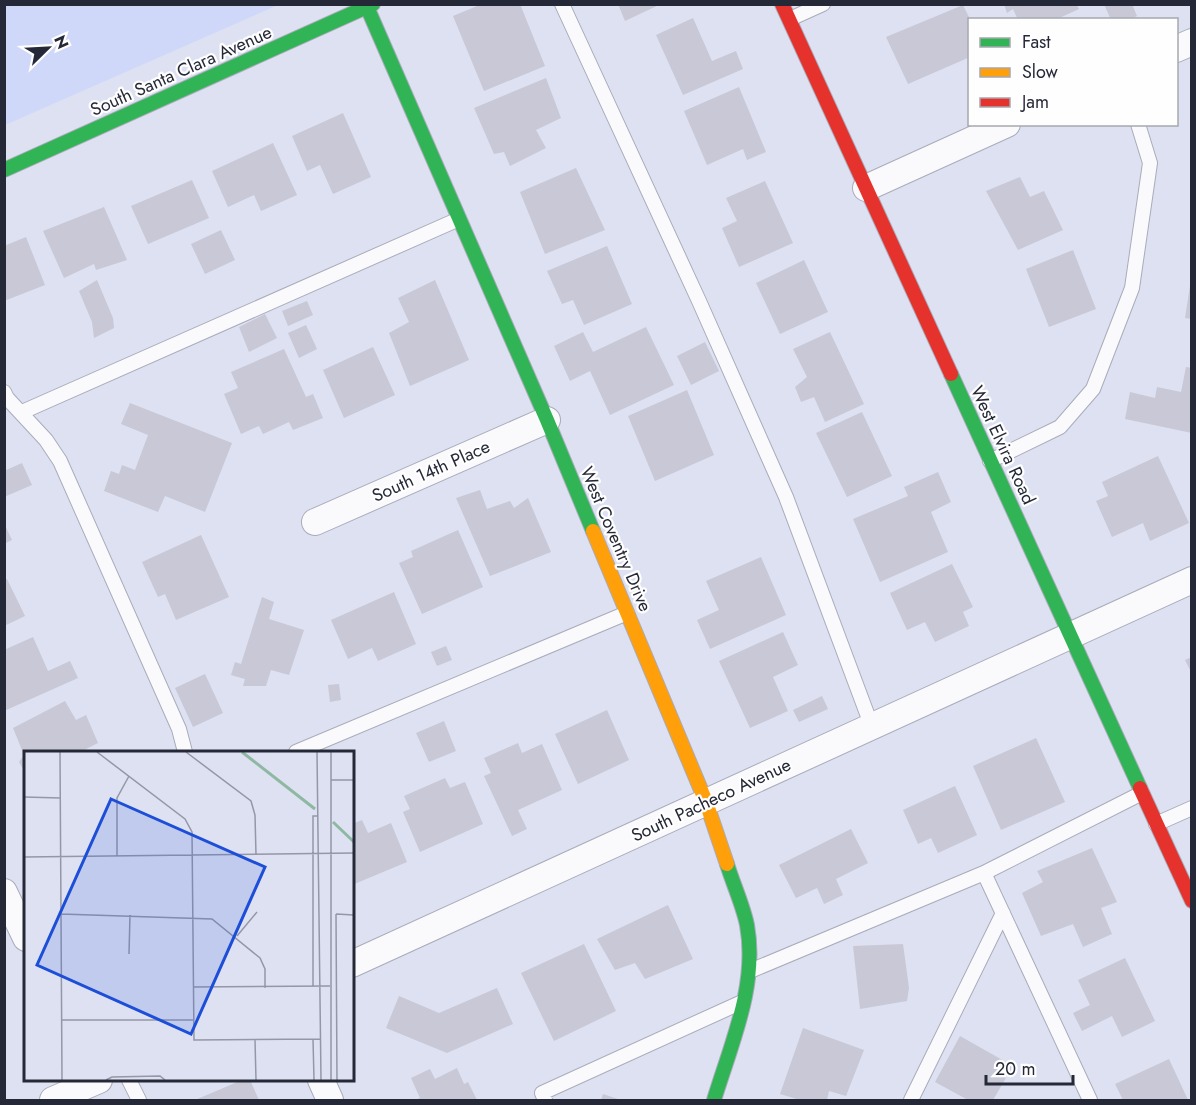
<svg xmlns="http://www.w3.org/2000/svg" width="1196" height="1105" font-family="Jost,sans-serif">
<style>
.built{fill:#d0d8f9}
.building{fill:#c8c8d7}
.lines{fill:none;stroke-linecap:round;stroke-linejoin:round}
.lane-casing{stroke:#a9acba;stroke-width:16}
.street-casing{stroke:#a9acba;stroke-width:28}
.fast-casing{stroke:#a9acba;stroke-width:16}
.slow-casing{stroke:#a9acba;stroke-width:16}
.jam-casing{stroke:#a9acba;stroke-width:16}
.lane{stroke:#fafafd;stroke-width:14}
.street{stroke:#fafafd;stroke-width:26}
.fast{stroke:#30b455;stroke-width:14}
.slow{stroke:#ff9f0a;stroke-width:14}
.jam{stroke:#e5322d;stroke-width:14}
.labels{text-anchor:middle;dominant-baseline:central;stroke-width:4.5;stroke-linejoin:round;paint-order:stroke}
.street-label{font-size:18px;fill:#252837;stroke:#fefefe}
.inset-river{fill:none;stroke:#8fb8a3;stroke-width:3}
.inset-road{fill:none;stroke:#9397a7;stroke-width:1.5}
.view{fill:#1d4ed8;fill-opacity:0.15;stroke:#1d4ed8;stroke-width:3}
.inset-edge{fill:none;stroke:#252837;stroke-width:3}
</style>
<rect width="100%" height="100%" fill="#dde1f2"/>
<path class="built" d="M5 4H278V5L5 125Z"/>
<path class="building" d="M482 4H520L545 66 484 91 453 16Z
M618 4H661L625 21Z
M1004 4H1076L1079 9 1055 20H1018L1013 9 1007 13Z
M1104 4H1132L1137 16 1129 20H1111Z
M963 5 970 19V57L908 84 886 37Z
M693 18 712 61 736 51 743 69 683 95 656 35Z
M546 78 561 118 536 130 546 148 510 166 504 152 494 154 474 108Z
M739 87 766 152 747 160 743 149 707 165 684 111Z
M343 113 371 177 333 194 320 165 307 171 292 136Z
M273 143 297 195 261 211 254 195 228 207 212 171Z
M576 168 605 230 545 254 520 192Z
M1020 177 1030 197 1044 191 1063 230 1018 250 986 191Z
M192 180 209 218 148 244 131 206Z
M765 181 793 243 739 267 722 228 737 221 726 198Z
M104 207 127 260 96 270 94 264 64 278 43 231Z
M221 230 235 260 205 274 191 244Z
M26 237 45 285 4 301V246Z
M607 246 632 304 584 325 573 300 562 304 547 271Z
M1073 250 1096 309 1049 327 1026 269Z
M804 260 828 312 780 334 756 283Z
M97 280 113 318 114 328 94 338 92 322 79 291Z
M435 280 469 360 410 386 389 333 409 322 398 298Z
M1190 286 1192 287V319L1185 318Z
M307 301 313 315 288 326 282 311Z
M265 314 277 338 249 352 239 327Z
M306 325 317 349 299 358 288 333Z
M646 327 674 385 610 415 590 371 570 381 554 346 583 332 593 352Z
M830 332 864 404 825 422 814 397 801 402 795 387 807 377 793 349Z
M705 342 719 371 691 385 677 356Z
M373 347 395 395 344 418 323 370Z
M284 349 306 397 313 394 323 418 293 430 289 422 263 434 259 426 241 434 224 394 238 388 231 372Z
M1186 367 1192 368V433L1125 419 1130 392 1155 398 1157 387 1181 392Z
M687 390 714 455 655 481 628 416Z
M130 403 232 443 205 512 165 496 158 512 104 491 111 471 119 474 122 465 135 470 148 435 121 424Z
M862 412 892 476 847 497 816 433Z
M1158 456 1189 523 1150 541 1143 523 1112 537 1096 501 1108 496 1102 482Z
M22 463 32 485 4 497V471Z
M938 472 951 502 931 512 948 552 880 582 853 519 908 496 904 487Z
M480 490 487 509 510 501 514 508 528 498 551 552 490 576 456 498Z
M4 523 12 540 4 544Z
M458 530 483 587 422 614 399 563 413 557 411 551Z
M201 535 229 597 176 620 165 594 158 597 142 562Z
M761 557 786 615 710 649 697 620 719 610 706 581Z
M952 564 973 607 963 612 969 626 935 642 925 622 907 630 890 593Z
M7 579 25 616 4 626V580Z
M394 592 416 644 378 661 372 648 348 659 331 620Z
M262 597 274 602 269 619 304 630 289 675 271 670 266 686H243L245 679 231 675 235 662 241 664Z
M783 632 798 665 773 677 788 711 750 728 719 661Z
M33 637 48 671 70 661 78 678 4 711V650Z
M446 646 452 660 437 666 431 652Z
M1192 657V674L1185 660Z
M205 674 223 713 193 727 175 688Z
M339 684 341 700 330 702 328 685Z
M822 696 828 709 799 722 793 710Z
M65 701 76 720 86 715 98 743 80 752H26V774L19 762 24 755 13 728Z
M607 710 629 760 578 784 555 734Z
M444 721 456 751 429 762 416 733Z
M1036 738 1065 802 1001 830 973 766Z
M518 743 522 753 542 744 562 790 518 810 527 829 512 836 484 776 491 773 484 758Z
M445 778 450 788 465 782 483 824 420 852 403 812 410 809 404 796Z
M955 786 977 835 938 853 931 838 918 844 903 810Z
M362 820 368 833 391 823 407 862 352 885V824Z
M851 829 868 863 836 879 843 895 824 904 817 888 796 898 779 865Z
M1092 848 1117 902 1101 908 1112 934 1083 947 1073 924 1041 936 1022 893 1043 882 1037 871Z
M668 905 693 959 645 979 635 963 615 970 597 939Z
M584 944 616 1011 554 1041 521 973Z
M903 944 909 988 907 1001 860 1009 853 946Z
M1125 958 1155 1021 1122 1037 1112 1016 1082 1031 1073 1013 1090 1005 1078 980Z
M497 988 513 1024 447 1053 386 1028 399 996 439 1013Z
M803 1028 864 1050 846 1096 829 1091 827 1100H800L780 1094Z
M960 1036 1013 1066 993 1100H968L935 1082Z
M1169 1059 1188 1100H1123L1115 1084Z
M457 1068 464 1084 468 1082 477 1100H414L420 1098 411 1078 430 1069 435 1079Z
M242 1080H250L259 1100H195Z
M603 1094 621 1100H601Z"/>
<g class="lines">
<g class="lane-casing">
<path id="lane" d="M562 4 699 301 786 497 872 727
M790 19 823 4
M4 392 7 398 46 440 60 461 179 729 185 752
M22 412 459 219
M990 461 1060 427 1093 389 1132 288 1150 163 1138 124
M296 752 627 613
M1156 824 1192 808
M984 873 1142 793
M750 971 984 873 1090 1100
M129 1080 139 1100
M545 1100 542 1093 742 1002
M911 1100 1003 913"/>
</g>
<g class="street-casing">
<path id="street" d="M1176 49 1192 42
M866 188 1007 124
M315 522 547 420
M4 892 26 938
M352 964 1192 580
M321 1080 330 1100
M53 1100 99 1080"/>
</g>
<g class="fast-casing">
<path id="fast" d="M367 7 547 420 593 531
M4 170 373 4
M951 374 1140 788
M714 1100C731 1044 758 985 747 925 743 905 733 884 727 864"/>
</g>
<g class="slow-casing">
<path id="slow" d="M593 531 706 802 727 864"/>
</g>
<g class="jam-casing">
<path id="jam" d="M782 4 951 374
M1140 788 1192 901"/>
</g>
<use href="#lane" class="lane"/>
<use href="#street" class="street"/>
<use href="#fast" class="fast"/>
<use href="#slow" class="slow"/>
<use href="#jam" class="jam"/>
</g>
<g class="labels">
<g class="street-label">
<text transform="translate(181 71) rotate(-24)">South Santa Clara Avenue</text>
<text transform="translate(1003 445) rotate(65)">West Elvira Road</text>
<text transform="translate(431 471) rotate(-24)">South 14th Place</text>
<text transform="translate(616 539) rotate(67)">West Coventry Drive</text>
<text transform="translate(711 800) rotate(-25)">South Pacheco Avenue</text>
</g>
</g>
<g transform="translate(24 751)">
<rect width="330" height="330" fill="#dde1f2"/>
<path class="inset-river" d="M218 1 291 58M309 71 330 91"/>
<path class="inset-road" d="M36 1 38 329M73 1 161 68 168 81 170 289 297 288M162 1 227 50 231 64 232 104M293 1 297 329M307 29H330M0 46 37 47M93 105V47L105 25M0 106 330 102M37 163 188 168 236 207 241 218V237M312 163 313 329M312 163 330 164M213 185 233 161M105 203 106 164M169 236 306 235M289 236V65H293M38 269H170M289 288 290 329M231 289 232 329M82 329 88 326 136 325 141 329M307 329V1"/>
<path class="view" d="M87 48 241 116 167 283 13 214Z"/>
<rect width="330" height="330" class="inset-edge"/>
</g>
<rect width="1196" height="1105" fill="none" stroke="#252837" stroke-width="12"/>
<rect x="968" y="18" width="210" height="108" fill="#fefefe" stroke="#a7a8ae" stroke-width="1.5"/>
<rect x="980" y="38" width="30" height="9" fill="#30b455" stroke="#a7a8ae" stroke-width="1.5"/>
<text x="1022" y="48" font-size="18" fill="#252837">Fast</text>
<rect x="980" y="68" width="30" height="9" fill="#ff9f0a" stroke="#a7a8ae" stroke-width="1.5"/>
<text x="1022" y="78" font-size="18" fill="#252837">Slow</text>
<rect x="980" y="98" width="30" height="9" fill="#e5322d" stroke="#a7a8ae" stroke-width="1.5"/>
<text x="1022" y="108" font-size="18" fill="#252837">Jam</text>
<g transform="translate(48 48) rotate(66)" stroke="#fefefe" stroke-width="4.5" paint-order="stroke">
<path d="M0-4.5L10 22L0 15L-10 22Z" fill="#252837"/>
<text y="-9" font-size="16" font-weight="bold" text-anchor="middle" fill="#252837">N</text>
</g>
<path d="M986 1075v9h87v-9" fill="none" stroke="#252837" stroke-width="3"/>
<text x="995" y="1075" font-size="18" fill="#252837" stroke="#fefefe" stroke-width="4.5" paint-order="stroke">20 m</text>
</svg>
